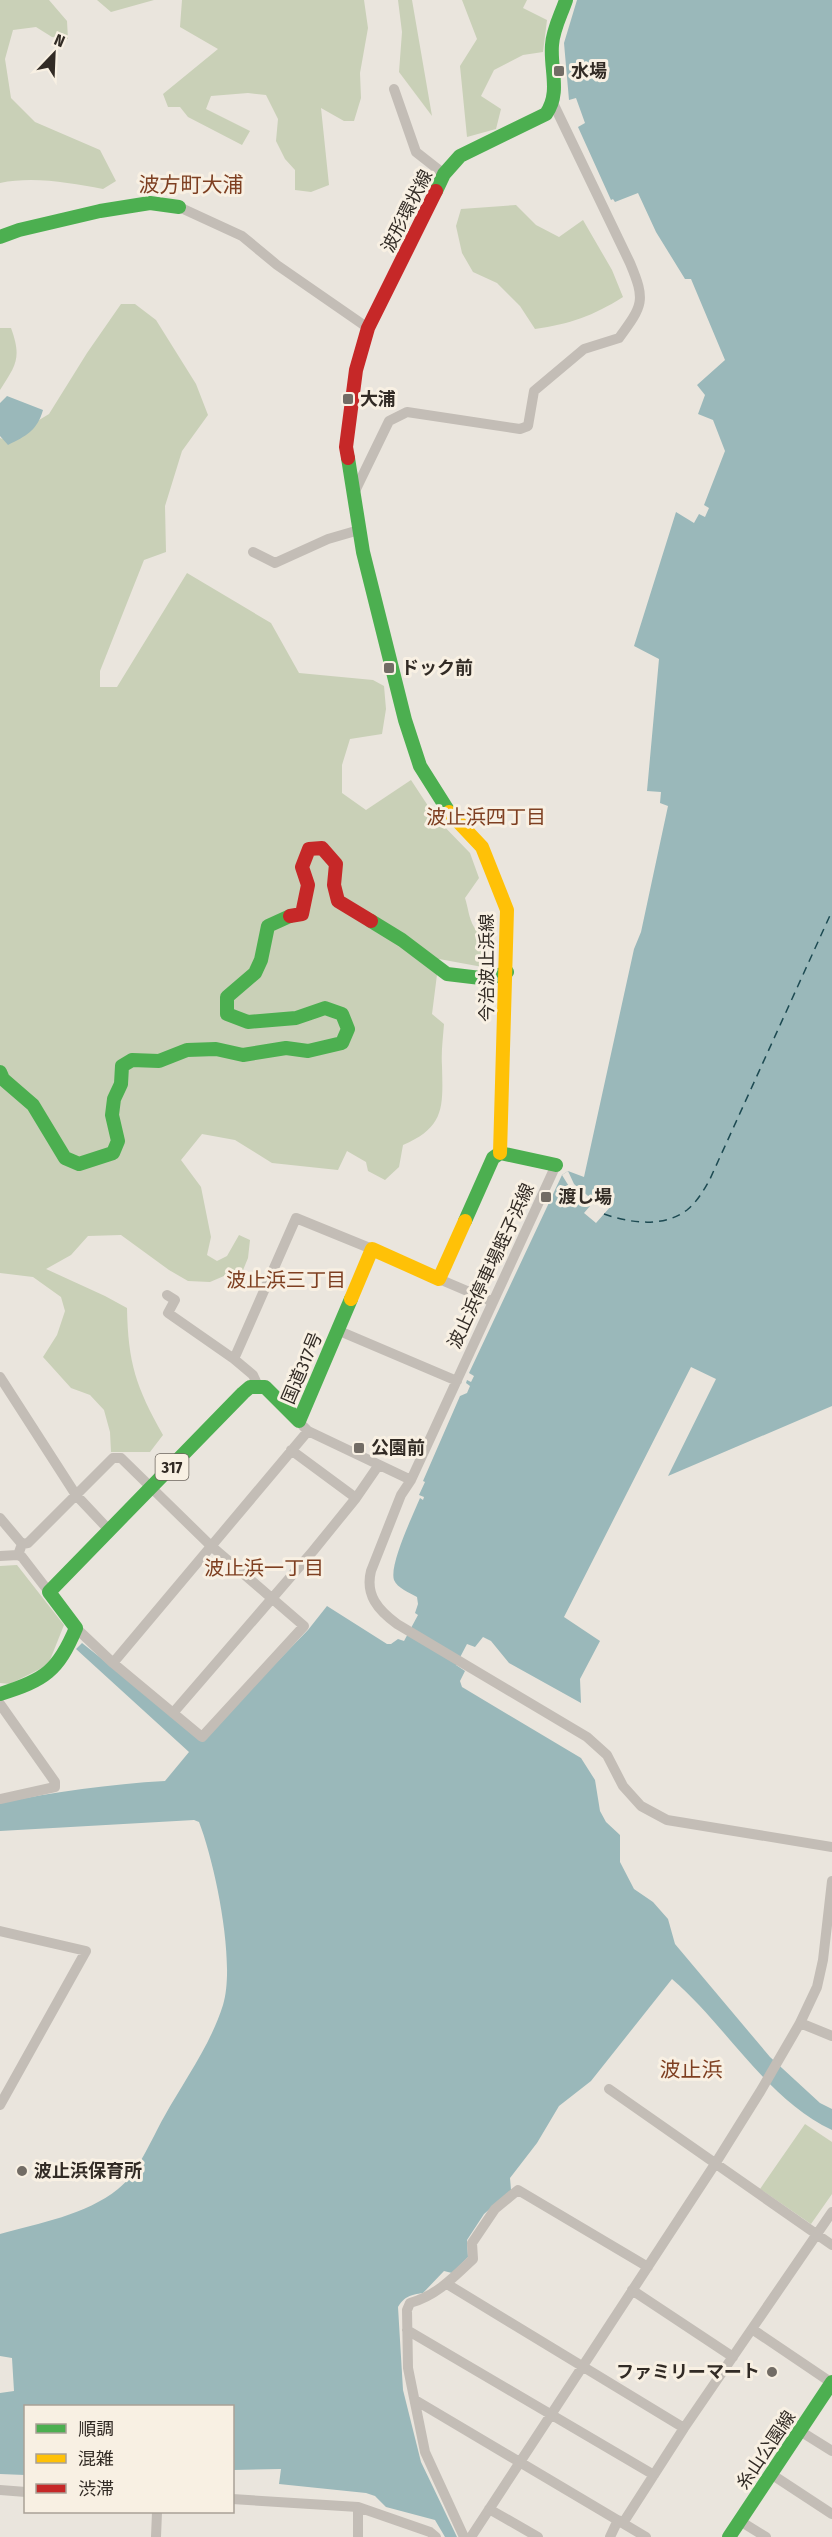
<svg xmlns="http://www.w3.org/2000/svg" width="832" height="2537" font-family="'Fira Sans Condensed','Noto Sans JP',sans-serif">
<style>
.green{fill:#c9d0b7}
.water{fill:#9ab8ba}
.pier{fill:#eae5dd}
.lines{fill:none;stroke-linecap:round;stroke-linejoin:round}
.ferry{stroke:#1d4a52;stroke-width:1.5;stroke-dasharray:8 6;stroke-linecap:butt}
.street{stroke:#c3bdb6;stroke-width:10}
.fast{stroke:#4caf50;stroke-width:14}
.slow{stroke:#ffc107;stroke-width:14}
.jam{stroke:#c62828;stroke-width:14}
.poi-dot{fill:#726c65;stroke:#f8f0e3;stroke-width:2}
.labels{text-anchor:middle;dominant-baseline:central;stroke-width:6;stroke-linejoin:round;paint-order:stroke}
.shield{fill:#f8f0e3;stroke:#6d665e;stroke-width:1.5}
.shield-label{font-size:16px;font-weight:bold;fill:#322b25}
.poi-label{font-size:18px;font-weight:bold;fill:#322b25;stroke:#f8f0e3;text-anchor:start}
.street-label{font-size:18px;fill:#322b25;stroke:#f8f0e3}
.neighbourhood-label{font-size:20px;fill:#7e3f21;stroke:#f8f0e3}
.quarter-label{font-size:21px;fill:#7e3f21;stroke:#f8f0e3}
</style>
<rect width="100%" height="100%" fill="#eae5dd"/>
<path class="green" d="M0 0H49L67 21 68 39 52 37 36 27 13 30 5 59 11 98 35 122 100 150 116 181 103 189C70 183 34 176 0 183Z
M97 0H154L111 12Z
M182 0H364L368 28 360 73 361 98 354 121H344L321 108 329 185 311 192 295 190V170L285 159 276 141 278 119 266 95 248 93 211 96 206 109 250 131 242 145 188 117 180 107H168L163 94 218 49 180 27Z
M398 0H412L432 116 399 72 402 32Z
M462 0H527L523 8 547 20 543 52 523 55 494 70 481 96 501 109 496 129 467 137 460 66 477 39Z
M516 205 536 225 559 237 583 220 612 270 623 297C593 316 570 324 535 329L520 306 497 283 473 272 462 253 456 226 461 209Z
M121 304H135L156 320 196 384 208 415 182 451 165 506 166 552 144 560 100 671V687H117L187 573 271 623 299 673 373 680 384 686 386 709 382 734 350 739 342 765V793L366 810 411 780 436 818 470 853 479 878 465 898C468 907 469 919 474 927 482 942 490 950 488 968L439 959 432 1014 444 1024C443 1038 441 1052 442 1066 443 1107 445 1127 403 1145L399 1167 385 1180 368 1171 366 1162 347 1151 338 1170 272 1163 235 1140 202 1134 181 1160 201 1187 211 1237 207 1255 217 1261 227 1256 239 1235 250 1240 248 1258 239 1280 224 1276 210 1282 188 1281 169 1270 121 1235 88 1236 71 1255 46 1269 105 1296 127 1308C128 1363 136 1387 163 1435L150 1452H111L110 1432 104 1410 90 1395 71 1388 43 1357 57 1335 65 1311 61 1297 33 1277 0 1273V438L6 440 49 414 87 353Z
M0 328H11C22 358 16 365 0 390Z
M17 1565 64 1625 48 1665 10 1684 0 1683V1566Z
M805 2124 832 2142V2194L811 2224 760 2189Z"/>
<path class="water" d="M577 0H832V1406L668 1476 716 1379 691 1367 564 1617 600 1641 580 1679 581 1703 509 1663 491 1641 483 1637 475 1647 467 1644 456 1665 465 1671 460 1681 462 1687 581 1758 595 1780 600 1811 606 1822 620 1835V1862L634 1889 653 1902 668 1919 675 1944 770 2057 820 2103 832 2109V2130C765 2098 727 2026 672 1979L591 2081 559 2106 537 2143 510 2178 511 2190 484 2214 467 2240 468 2257 452 2273 444 2271 423 2293C410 2295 405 2296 398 2307L403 2390 421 2462 457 2537H445L435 2520 386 2507 375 2496 366 2493 279 2484 281 2469 233 2470 232 2406H26L25 2475 0 2474V2393L14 2391 12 2358 0 2356V2234C39 2223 86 2215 118 2189 137 2175 152 2138 164 2117 184 2081 211 2044 223 2005 236 1963 215 1863 199 1822L194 1820 0 1831V1803C54 1792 110 1784 165 1781L189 1752 76 1649 82 1643 202 1739 308 1630 327 1606 387 1644H391L398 1639 404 1641 418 1615 415 1613 418 1604 417 1597C410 1593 397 1588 394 1580 389 1565 413 1515 420 1498L423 1500 424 1497 419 1495 425 1482 423 1481 460 1396 467 1393 470 1386 466 1383 467 1380 471 1382 474 1376 469 1373 562 1175 568 1171 584 1177 634 949 641 932 668 806 660 803 661 792 647 791 659 659 634 646 676 512 694 523 699 514 705 517 709 508 704 505 725 451 713 420 698 414 705 395 697 385 725 360 691 279H685L656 232 638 193 615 202 613 199 611 200 578 127 585 123 576 98 569 100 564 43Z
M7 396 43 410C37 431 26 436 8 445L0 436V403Z"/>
<path class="pier" d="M568 1171 574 1184 594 1201 600 1196 611 1206 596 1223 584 1213 590 1206 570 1188 562 1175Z"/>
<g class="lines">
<path class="ferry" d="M604 1214C630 1223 663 1228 687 1210 697 1202 704 1190 710 1179L832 911"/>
<path class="street" d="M394 89 416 152 444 174
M179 207 242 236 277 265 368 328
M352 493 356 489 389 421 407 412 520 429 528 426 534 391 584 349 619 338C643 305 646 301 630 263L554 105
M253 552 275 563 328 539 359 530
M556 1165 411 1480 401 1495 371 1571C365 1595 378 1610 397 1624L587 1737 607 1755 623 1786 641 1806 667 1820 832 1847
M439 1279 493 1302
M167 1295 175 1300 168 1313 234 1359
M337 1330 457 1381
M0 1377 76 1495 109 1530
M258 1386 253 1375 234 1359 296 1218 372 1249
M303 1426 308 1431 411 1480
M291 1450 356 1498
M0 1518 22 1544
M18 1555 22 1544 28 1543 113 1458H121L210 1545 304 1626 202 1737 113 1663 76 1628
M0 1556 18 1555 22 1557 49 1592
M113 1663 308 1431
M0 1704 55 1782V1787L0 1799
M173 1713 313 1551 356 1498 378 1466
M0 1931 86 1951 0 2105
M800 2023 817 1987 823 1960 832 1881
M609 2089 832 2245
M447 2284 684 2428
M632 2290 733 2357
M752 2329 832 2383
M407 2330 654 2475
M415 2400 646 2537
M800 2431 832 2451
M771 2474 832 2514
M0 2490 26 2492
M232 2499 358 2507 430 2532 436 2537
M489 2509 538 2537
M740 2521 766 2537
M623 2523 684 2428 832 2212
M156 2537 157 2512
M358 2537V2507
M464 2537 425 2452 408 2368 407 2310 410 2303C436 2296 454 2277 473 2259L472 2243 495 2209 518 2190 648 2267
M471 2537 715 2164 760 2092 800 2023 832 2036
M610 2537 618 2520"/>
<path class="fast" d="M436 191 444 174 460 156 546 114C561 92 550 70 552 45 553 29 561 15 566 0
M0 237 19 230 100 211 150 203 179 207
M348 458 363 552 405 720 420 766 449 812
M371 921 402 940 447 974 489 979 507 972
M0 1072 3 1079 33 1105 65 1158 79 1164 113 1153 118 1141 112 1115 114 1099 121 1084 122 1066 132 1060 159 1061 187 1050 216 1049 243 1055 286 1048 308 1051 342 1043 348 1029 342 1014 325 1008 296 1018 248 1022 227 1014V997L255 973 261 960 268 926 290 916
M465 1221 493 1158 500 1153 556 1165
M0 1694C45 1680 58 1671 76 1628L49 1592 243 1393 250 1387H265L299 1421 351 1299
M729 2537 832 2382"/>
<path class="slow" d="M449 812 482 847 507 910 500 1153
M351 1299 372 1249 439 1279 465 1221"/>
<path class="jam" d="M348 458 346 447 356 370 368 328 436 191
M290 916 302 914 308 885 302 867 309 849 322 848 336 864 334 885 338 901 371 921"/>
</g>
<g class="poi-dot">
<rect x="553" y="65" width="12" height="12" rx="3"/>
<rect x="342" y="393" width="12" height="12" rx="3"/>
<rect x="383" y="662" width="12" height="12" rx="3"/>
<rect x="540" y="1191" width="12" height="12" rx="3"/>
<rect x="353" y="1442" width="12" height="12" rx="3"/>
<circle cx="22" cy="2171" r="6"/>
<circle cx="772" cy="2372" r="6"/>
</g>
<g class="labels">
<rect class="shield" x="155.5" y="1454" width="33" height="26" rx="4.5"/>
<g class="shield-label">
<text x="172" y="1467">317</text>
</g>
<g class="poi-label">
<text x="571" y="71">水場</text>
<text x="360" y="399">大浦</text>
<text x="401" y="668">ドック前</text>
<text x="558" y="1197">渡し場</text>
<text x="371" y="1448">公園前</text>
<text x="34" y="2171">波止浜保育所</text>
<text x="760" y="2372" text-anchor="end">ファミリーマート</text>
</g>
<g class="street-label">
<text transform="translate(407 211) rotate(-63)">波形環状線</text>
<text transform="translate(487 968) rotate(-90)">今治波止浜線</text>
<text transform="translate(491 1266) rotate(-65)">波止浜停車場蛭子浜線</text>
<text transform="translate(302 1368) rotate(-67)">国道317号</text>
<text transform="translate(766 2450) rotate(-56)">糸山公園線</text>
</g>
<g class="neighbourhood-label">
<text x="486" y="817">波止浜四丁目</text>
<text x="286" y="1280">波止浜三丁目</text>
<text x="264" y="1568">波止浜一丁目</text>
</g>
<g class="quarter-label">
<text x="191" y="185">波方町大浦</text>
<text x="691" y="2070">波止浜</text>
</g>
</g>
<rect x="24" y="2405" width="210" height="108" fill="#f8f0e3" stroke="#a9a197" stroke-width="1.5"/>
<rect x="36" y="2424" width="30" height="9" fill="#4caf50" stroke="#a9a197" stroke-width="1.5"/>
<text x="78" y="2435" font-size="18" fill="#322b25">順調</text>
<rect x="36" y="2454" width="30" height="9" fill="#ffc107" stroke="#a9a197" stroke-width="1.5"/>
<text x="78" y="2465" font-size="18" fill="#322b25">混雑</text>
<rect x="36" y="2484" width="30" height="9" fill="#c62828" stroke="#a9a197" stroke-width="1.5"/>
<text x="78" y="2495" font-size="18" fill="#322b25">渋滞</text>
<g transform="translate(54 54) rotate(23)" stroke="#f8f0e3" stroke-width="4.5" paint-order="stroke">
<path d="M0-4.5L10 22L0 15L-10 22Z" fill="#322b25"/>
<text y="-9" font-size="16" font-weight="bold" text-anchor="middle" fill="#322b25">N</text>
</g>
</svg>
